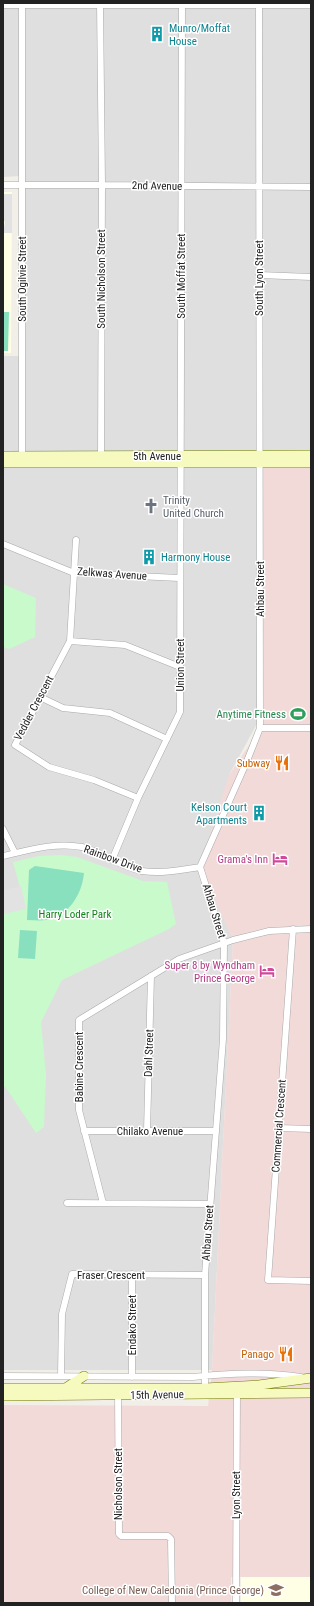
<svg xmlns="http://www.w3.org/2000/svg" width="314" height="1606" font-family="'Roboto Condensed',sans-serif">
<style>
.residential{fill:#e0dfdf}
.commercial{fill:#f2dad9}
.education{fill:#ffffe5}
.park{fill:#c8facc}
.pitch{fill:#88e0be}
.parking{fill:#e2e2e2}
.lines{fill:none;stroke-linecap:round;stroke-linejoin:round}
.street-casing{stroke:#a9a9a9;stroke-width:7}
.secondary-casing{stroke:#707d05;stroke-width:10}
.street{stroke:#fff;stroke-width:6}
.secondary{stroke:#f7fabf;stroke-width:9}
.labels{text-anchor:middle;dominant-baseline:central;stroke-width:3;stroke-linejoin:round;paint-order:stroke}
.culture-label{font-size:11px;fill:#0d838f;stroke:#fff;text-anchor:start}
.street-label{font-size:11px;fill:#222;stroke:#fff}
.worship-label{font-size:11px;fill:#5b616d;stroke:#fff;text-anchor:start}
.leisure-label{font-size:11px;fill:#27864d;stroke:#fff;text-anchor:end}
.food-label{font-size:11px;fill:#c56008;stroke:#fff;text-anchor:end}
.hotel-label{font-size:11px;fill:#b23c85;stroke:#fff;text-anchor:end}
.park-label{font-size:11px;fill:#0c8416;stroke:#fff}
.education-label{font-size:11px;fill:#785e54;stroke:#fff;text-anchor:end}
</style>
<rect width="100%" height="100%" fill="#f2efe9"/>
<path class="residential" d="M3 3H311V451H259V720L229 775 233 940 212 1370H3V356H24L20 176 3 177Z"/>
<path class="commercial" d="M262 466 311 467V1577H231V1603H3V1405L208 1406 212 1370 233 940 200 867 229 775 264 723Z"/>
<path class="education" d="M3 192H12L11 353H3Z
M241 1577H311V1603H241Z"/>
<path class="park" d="M3 584 36 598 35 637 9 649 3 647Z
M61 855 77 857 143 881 167 882 176 924 169 929 62 980 41 1022 46 1075 44 1127 36 1133 6 1088 3 1085V903L23 899 13 862 39 856Z"/>
<path class="pitch" d="M3 312H9L8 351H3Z
M35 866 84 873C82 894 69 916 46 920 40 921 33 920 27 920L29 870Z
M20 930 37 931 35 959 18 958Z"/>
<path class="parking" d="M3 194H12V233H3L5 222 3 219Z
M21 886 26 909 3 914V890Z"/>
<g class="lines">
<g class="street-casing">
<path id="street" d="M100 3 102 185 101 459
M3 5H311
M3 185H102L311 187
M259 275 311 277
M22 459V3
M76 540 70 641 15 745 49 767 94 780 138 798
M3 544 74 573 179 578
M70 641 125 645 180 667
M40 697 63 708 110 713 167 739
M260 728H311
M3 829 15 853
M3 856C29 850 55 842 82 847 102 852 122 868 142 871 161 874 181 870 200 867
M112 860 138 798 180 712 182 3
M293 929 268 1280 311 1281
M279 1128 311 1129
M84 1131H215
M147 1131 151 976
M67 1203 210 1204
M103 1203 79 1110V1020L179 959 233 940 269 931 311 929
M132 1274V1377
M3 1376 193 1377C227 1373 267 1372 301 1377
M61 1376 62 1314 72 1274 205 1275
M205 1391V1275L223 1039 224 943 200 867 247 761 260 728 259 3
M118 1392 119 1534 121 1536H168L171 1539 172 1603
M236 1603 237 1390"/>
</g>
<g class="secondary-casing">
<path id="secondary" d="M3 456 311 455
M3 463H311
M67 1387 84 1376
M3 1388H205L259 1385 311 1378
M3 1396 311 1393"/>
</g>
<use href="#street" class="street"/>
<use href="#secondary" class="secondary"/>
</g>
<defs>
<g id="building-bare" transform="scale(1.2)"><path d="M-4-6H4V6H1V3H-1V6H-4ZM-2.5-4.3h1.7v1.8h-1.7ZM.8-4.3h1.7v1.8H.8ZM-2.5-1h1.7V.8h-1.7ZM.8-1h1.7V.8H.8Z" fill="#0f9aa8" stroke="#fff" stroke-width="2.5" paint-order="stroke"/></g>
<g id="church-bare" transform="scale(1.2)"><path d="M-1.2-6h2.4v3.5h3.3v2.4h-3.3V6h-2.4V-.1h-3.3v-2.4h3.3Z" fill="#6b7280" stroke="#fff" stroke-width="2.5" paint-order="stroke"/></g>
<g id="stadium-bare" transform="scale(1.2)"><path d="M0-5a6.5 5 0 1 0 0 10a6.5 5 0 1 0 0-10ZM-3.5-1.8h7v3.6h-7Z" fill="#2e9e5b" stroke="#fff" stroke-width="2.5" paint-order="stroke"/></g>
<g id="restaurant-bare" transform="scale(1.2)"><path d="M-5-6h1v4h1v-4h1v4h1v-4h1v5L-1.5 .5V6h-2V.5L-5-1ZM5-6V6H3V1.5H1.5Q1.5-4 5-6Z" fill="#e8710a" stroke="#fff" stroke-width="2.5" paint-order="stroke"/></g>
<g id="hotel-bare" transform="scale(1.2)"><path d="M-6-4.5h1.5V1H6V5H4.5V3h-9V5H-6ZM-4 0a1.8 1.8 0 1 1 3.6 0ZM.5 0V-2.5h3Q6-2.5 6 0Z" fill="#d1479c" stroke="#fff" stroke-width="2.5" paint-order="stroke"/></g>
<g id="university-bare" transform="scale(1.2)"><path d="M0-5L7-2L0 1L-7-2ZM-4 1L0 2.5L4 1V4Q0 6-4 4Z" fill="#8d6e63" stroke="#fff" stroke-width="2.5" paint-order="stroke"/></g>
</defs>
<g fill-rule="evenodd">
<use href="#building-bare" x="157" y="34"/>
<use href="#church-bare" x="151" y="506"/>
<use href="#building-bare" x="149" y="557"/>
<use href="#stadium-bare" x="298" y="714"/>
<use href="#restaurant-bare" x="282" y="763"/>
<use href="#building-bare" x="259" y="813"/>
<use href="#hotel-bare" x="280" y="859"/>
<use href="#hotel-bare" x="267" y="971"/>
<use href="#restaurant-bare" x="286" y="1354"/>
<use href="#university-bare" x="276" y="1590"/>
</g>
<g class="labels">
<g class="culture-label">
<text x="169" y="28">Munro/Moffat<tspan x="169" dy="13">House</tspan></text>
<text x="161" y="557">Harmony House</text>
<text x="247" y="807" text-anchor="end">Kelson Court<tspan x="247" dy="13">Apartments</tspan></text>
</g>
<g class="street-label">
<text transform="translate(157 186) rotate(1)">2nd Avenue</text>
<text transform="translate(181 276) rotate(-90)">South Moffat Street</text>
<text transform="translate(259 278) rotate(-90)">South Lyon Street</text>
<text transform="translate(22 279) rotate(-90)">South Ogilvie Street</text>
<text transform="translate(101 279) rotate(-90)">South Nicholson Street</text>
<text x="157" y="456">5th Avenue</text>
<text transform="translate(112 574) rotate(4)">Zelkwas Avenue</text>
<text transform="translate(260 589) rotate(-90)">Ahbau Street</text>
<text transform="translate(180 665) rotate(-90)">Union Street</text>
<text transform="translate(34 708) rotate(-62)">Vedder Crescent</text>
<text transform="translate(113 859) rotate(20)">Rainbow Drive</text>
<text transform="translate(214 911) rotate(73)">Ahbau Street</text>
<text transform="translate(149 1053) rotate(-88)">Dahl Street</text>
<text transform="translate(79 1067) rotate(-90)">Babine Crescent</text>
<text transform="translate(279 1126) rotate(-86)">Commercial Crescent</text>
<text x="150" y="1131">Chilako Avenue</text>
<text transform="translate(208 1233) rotate(-86)">Ahbau Street</text>
<text x="111" y="1275">Fraser Crescent</text>
<text transform="translate(132 1325) rotate(-90)">Endako Street</text>
<text transform="translate(157 1395) rotate(-1)">15th Avenue</text>
<text transform="translate(118 1484) rotate(-90)">Nicholson Street</text>
<text transform="translate(236 1495) rotate(-90)">Lyon Street</text>
</g>
<g class="worship-label">
<text x="163" y="500">Trinity<tspan x="163" dy="13">United Church</tspan></text>
</g>
<g class="leisure-label">
<text x="286" y="714">Anytime Fitness</text>
</g>
<g class="food-label">
<text x="270" y="763">Subway</text>
<text x="274" y="1354">Panago</text>
</g>
<g class="hotel-label">
<text x="268" y="859">Grama's Inn</text>
<text x="255" y="965">Super 8 by Wyndham<tspan x="255" dy="13">Prince George</tspan></text>
</g>
<g class="park-label">
<text x="75" y="914">Harry Loder Park</text>
</g>
<g class="education-label">
<text x="264" y="1590">College of New Caledonia (Prince George)</text>
</g>
</g>
<rect width="314" height="1606" fill="none" stroke="#222222" stroke-width="8"/>
</svg>
